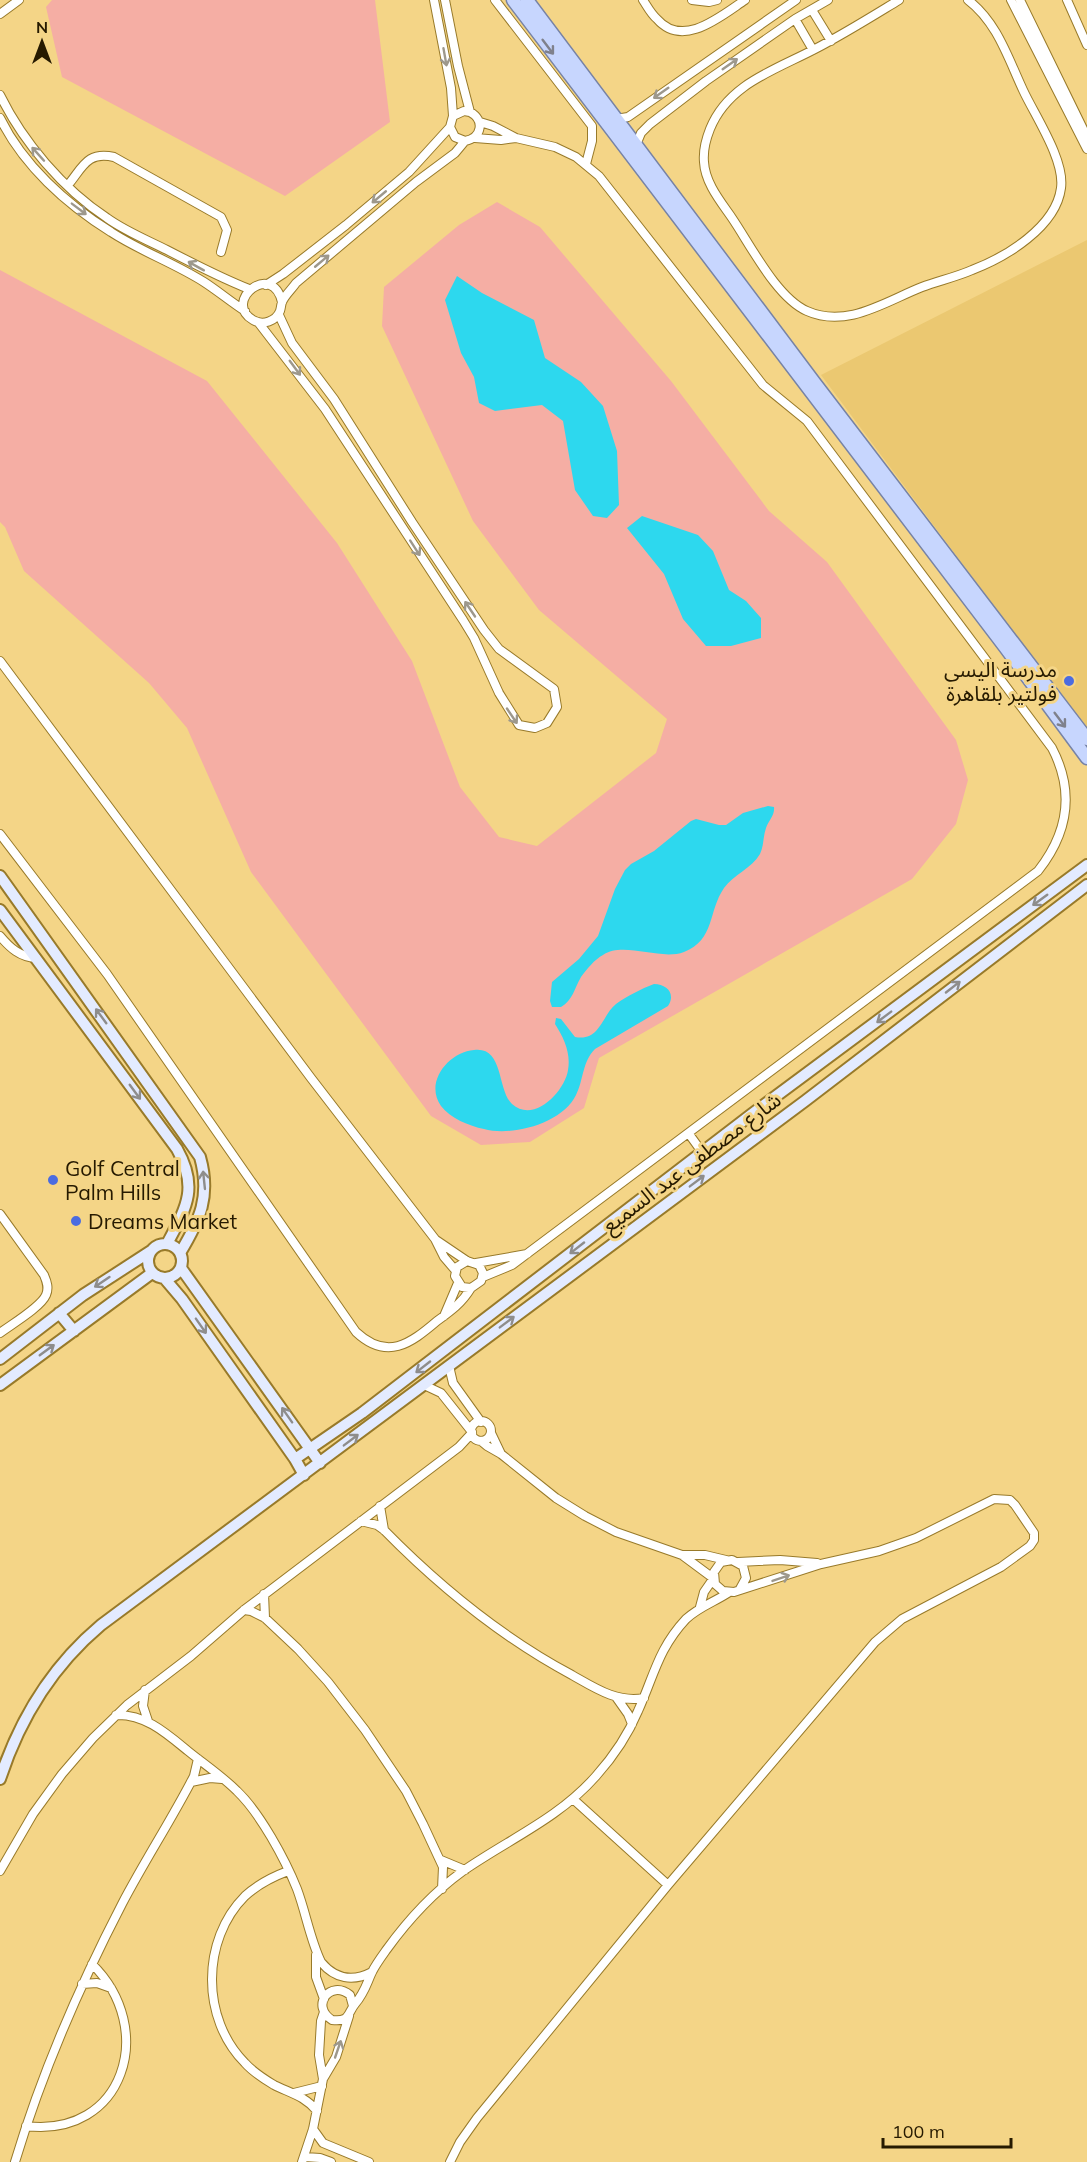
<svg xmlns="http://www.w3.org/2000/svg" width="1087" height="2162" font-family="Mulish,'Noto Sans Arabic',sans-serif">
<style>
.built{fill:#ebc871}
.green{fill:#f5aea4}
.water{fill:#2dd8ee}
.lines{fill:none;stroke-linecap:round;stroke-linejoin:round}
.street-casing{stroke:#987a2a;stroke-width:10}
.secondary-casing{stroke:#987a2a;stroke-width:14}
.primary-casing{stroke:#7783a5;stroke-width:15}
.street{stroke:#fff;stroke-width:8}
.secondary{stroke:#e3ebff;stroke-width:10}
.primary{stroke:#c7d6fe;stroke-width:12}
.oneway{stroke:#7f818c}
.oneway2{stroke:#9d988c}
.oneway3{stroke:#8e8d8c}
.poi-dot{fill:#4b6ce0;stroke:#f4d587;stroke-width:2}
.labels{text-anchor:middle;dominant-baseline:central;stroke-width:6;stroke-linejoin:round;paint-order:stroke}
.poi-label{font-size:21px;fill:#261a00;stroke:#f4d587;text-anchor:start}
.street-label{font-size:21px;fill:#261a00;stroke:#f4d587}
</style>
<rect width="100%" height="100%" fill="#f4d587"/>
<path class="built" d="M1087 240V730L821 375Z"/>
<path class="green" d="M52 0H375L390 122 285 196 62 77 46 7Z
M497 202 540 227 671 381 769 511 827 562 956 740 968 780 956 824 912 879 599 1058 584 1108 530 1142 481 1145 431 1116 251 872 187 728 149 683 24 571 5 527 0 522V270L207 381 337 543 412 661 460 787 499 837 537 846 656 753 667 719 539 610 473 521 382 326 384 287 459 225Z"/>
<path class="water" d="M457 276 482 293 534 320 545 358 581 382 603 406 617 451 619 505 607 518 593 516 575 490 563 421 542 405 495 411 479 403 474 377 461 353 445 300Z
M642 516 698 535 713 551 729 590 746 601 761 618V638L731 646H706L683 619 664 574 627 528Z
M768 806 774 807C775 815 769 820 766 828 763 836 764 846 760 854 752 868 733 875 724 888 708 911 715 940 684 952 660 961 624 941 603 955 595 959 586 970 581 977 574 989 573 1000 561 1007H552L550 1001 552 982 579 959 598 936 615 889 625 870 631 864 654 851 691 821 696 819 719 825H726L743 813Z
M654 984C667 984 676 994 668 1006L595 1049C582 1062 584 1079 576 1095 563 1123 512 1137 484 1129 469 1126 450 1118 441 1106 424 1082 449 1052 474 1050 504 1046 497 1090 512 1104 534 1124 565 1091 568 1070 571 1053 564 1038 555 1024L556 1018 561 1019 575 1037C600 1042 602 1015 616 1004 627 996 641 989 654 984Z"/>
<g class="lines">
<g class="street-casing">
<path id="street" d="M434 0 451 88 453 116
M445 0 458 66 470 112
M495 0 592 126V141L586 164
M643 0C647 6 651 14 657 19 683 49 721 16 745 0
M692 0 709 2 717 0
M899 0C871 17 844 34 815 49 775 70 728 84 710 129 706 139 703 151 704 162 705 183 721 202 732 218 751 246 777 298 807 311 847 329 886 301 922 287 938 281 956 277 972 270 1006 257 1056 227 1061 188 1065 160 1035 116 1023 90 1008 58 997 22 968 0
M1011 0 1087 149
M1020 0 1087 137
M1067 0 1087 45
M812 10 831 41
M0 14 19 0
M795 19 813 50
M0 95C23 142 63 189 107 218 125 231 147 240 167 250 194 264 221 278 249 289
M0 118C23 165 66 204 111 232 140 251 174 263 204 282 218 291 231 302 245 311
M616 119 628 117 796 0
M480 122 493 126 516 138
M475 138 501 140 516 138 555 147 576 157 599 176 763 385 807 421 1052 748C1075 792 1068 833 1038 871L528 1253 512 1265 483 1277
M636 145 641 133 650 124 706 81 795 19 828 0
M68 185C83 167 87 151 114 157L221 217 227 230 221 252
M266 285 283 274 346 225 409 172 450 127 453 116 464 111 470 112C485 120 482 138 465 141L455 137 450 127
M282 302C272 260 222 302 253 320 263 326 276 321 280 311 281 308 281 305 282 302 285 295 292 289 296 283L416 182 455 153 465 141
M258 322 325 409 463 620 474 638 499 693 519 725 535 728 547 723 557 707 554 689 499 649 484 630 412 522 334 399 292 343 279 315
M0 661 311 1078 435 1239 444 1257 456 1271
M0 834 107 974 356 1332C387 1361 410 1344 437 1321 451 1311 462 1303 471 1288
M0 936C10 948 20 957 36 958
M689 1134 702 1152
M0 1214 44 1275C47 1282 49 1288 46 1295 41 1307 12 1324 0 1333
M436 1240 467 1261 479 1265 483 1273 481 1281 471 1288 462 1287 455 1276 457 1267 467 1261
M476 1263 527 1254
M444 1316 458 1283
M449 1366 453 1383 481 1422
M424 1385 441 1393 472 1432
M471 1431a10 10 0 1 1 20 0a10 10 0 1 1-20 0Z
M491 1433 501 1454
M481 1441 487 1446 501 1454 556 1498 585 1516 616 1532 682 1555 713 1578
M380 1506 384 1530
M361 1521 377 1525 384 1530C440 1587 501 1637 572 1675 595 1688 617 1703 644 1698
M682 1555H705L726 1560
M738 1562 780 1560 817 1563
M264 1594 265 1618
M700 1607 704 1592 713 1579
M244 1610 251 1611 265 1618 298 1649 328 1682 365 1730 406 1791 423 1824 443 1867 442 1889
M145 1690 143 1706 148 1721
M616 1697 628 1714 632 1724
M116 1715C145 1714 166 1733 188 1751 204 1764 222 1776 237 1791 260 1813 285 1859 297 1889 306 1913 310 1939 321 1962 335 1979 353 1982 372 1972
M191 1782 210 1778 222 1779
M573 1799 668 1885
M441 1860 465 1870
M0 1871 33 1814 62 1774 93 1738 127 1705 191 1656 244 1610 459 1447 472 1433
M288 1871C272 1877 258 1884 245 1896 201 1940 201 2019 245 2063 253 2072 264 2079 274 2085 290 2093 305 2096 317 2111
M316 1955V1977L324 1999
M82 1984 97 1983 111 1988
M353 2006 350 1995C330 1979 310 2006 332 2020 350 2022 347 2014 355 2004 365 1992 366 1985 372 1972 376 1964 382 1956 387 1949 408 1920 434 1892 463 1871 509 1839 558 1819 596 1776 613 1757 628 1735 638 1711 654 1676 658 1649 686 1619 699 1607 714 1602 728 1593
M323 2079 336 2057 349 2016
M294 2093 322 2086
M26 2126C124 2138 158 2029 92 1964
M313 2129 323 2143 369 2162
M305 2157 320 2158 331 2162
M15 2162C42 2072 79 1987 122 1904 145 1860 172 1819 194 1776L198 1759
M302 2162 313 2129 323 2079 319 2055 321 2021 324 2012
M450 2162 460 2142 477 2118 668 1885 875 1642 902 1619 1001 1567 1030 1546 1034 1540V1533L1015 1505 1010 1500 994 1499 916 1538 879 1551 821 1564 734 1592 723 1591 715 1584 714 1572 721 1562 732 1560 743 1566 746 1578 740 1589"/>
</g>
<g class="secondary-casing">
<path id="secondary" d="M0 876 200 1157C211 1196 200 1220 180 1253
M0 910 177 1149C199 1188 186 1208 167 1244
M148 1261a17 17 0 1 1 34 0a17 17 0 1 1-34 0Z
M181 1268 320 1463
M165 1279 182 1299 295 1459 304 1475
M59 1313 74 1331
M0 1359 83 1295 151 1251
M0 1385 152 1273
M295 1459 362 1413 752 1114 1087 865
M0 1779C20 1718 51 1667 101 1625L805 1101 1087 885"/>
</g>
<g class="primary-casing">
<path id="primary" d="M513 0 1005 647 1087 758
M527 0 814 382 1087 739"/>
</g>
<use href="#street" class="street"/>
<use href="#secondary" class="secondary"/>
<use href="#primary" class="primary"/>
</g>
<defs><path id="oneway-shaft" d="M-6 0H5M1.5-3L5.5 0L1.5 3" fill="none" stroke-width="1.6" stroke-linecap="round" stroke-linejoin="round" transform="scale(1.5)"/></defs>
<g class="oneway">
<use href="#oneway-shaft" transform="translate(548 47) rotate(53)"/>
<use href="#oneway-shaft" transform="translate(1060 720) rotate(53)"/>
</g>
<g class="oneway2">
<use href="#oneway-shaft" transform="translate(445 57) rotate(80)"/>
<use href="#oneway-shaft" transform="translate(730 64) rotate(-35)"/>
<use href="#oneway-shaft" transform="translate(661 93) rotate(145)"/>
<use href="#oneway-shaft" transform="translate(38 154) rotate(-132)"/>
<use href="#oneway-shaft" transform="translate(379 197) rotate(140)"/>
<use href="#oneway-shaft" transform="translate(79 209) rotate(37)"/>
<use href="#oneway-shaft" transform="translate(322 261) rotate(-40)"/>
<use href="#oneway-shaft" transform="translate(196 266) rotate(-151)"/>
<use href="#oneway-shaft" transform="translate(295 368) rotate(54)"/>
<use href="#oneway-shaft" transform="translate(415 548) rotate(57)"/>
<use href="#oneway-shaft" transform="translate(470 609) rotate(-124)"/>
<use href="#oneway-shaft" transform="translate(512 716) rotate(56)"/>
<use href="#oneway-shaft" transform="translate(781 1578) rotate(-19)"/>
<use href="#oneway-shaft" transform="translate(338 2049) rotate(-71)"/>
</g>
<g class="oneway3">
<use href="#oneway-shaft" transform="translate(1040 900) rotate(144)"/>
<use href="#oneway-shaft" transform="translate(953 987) rotate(-38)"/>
<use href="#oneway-shaft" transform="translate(101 1016) rotate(-126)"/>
<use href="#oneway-shaft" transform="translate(884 1017) rotate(143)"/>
<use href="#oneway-shaft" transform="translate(135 1092) rotate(54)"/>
<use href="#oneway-shaft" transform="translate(204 1180) rotate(-96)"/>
<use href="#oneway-shaft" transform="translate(697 1181) rotate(-37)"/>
<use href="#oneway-shaft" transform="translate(577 1248) rotate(142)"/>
<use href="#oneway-shaft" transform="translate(102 1282) rotate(146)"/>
<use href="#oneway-shaft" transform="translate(507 1322) rotate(-37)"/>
<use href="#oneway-shaft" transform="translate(201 1326) rotate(55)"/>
<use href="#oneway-shaft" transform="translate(47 1350) rotate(-36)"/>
<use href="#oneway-shaft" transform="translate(423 1367) rotate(142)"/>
<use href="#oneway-shaft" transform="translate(287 1415) rotate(-125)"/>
<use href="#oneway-shaft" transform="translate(351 1440) rotate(-37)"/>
</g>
<g class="poi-dot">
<circle cx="1069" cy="681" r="6"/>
<circle cx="53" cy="1180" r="6"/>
<circle cx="76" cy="1221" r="6"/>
</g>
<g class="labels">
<g class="poi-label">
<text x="1057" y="669" text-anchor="end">مدرسة اليسي<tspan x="1057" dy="24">فولتير بلقاهرة</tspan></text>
<text x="65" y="1168">Golf Central<tspan x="65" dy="24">Palm Hills</tspan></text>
<text x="88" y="1221">Dreams Market</text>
</g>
<g class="street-label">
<text transform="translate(691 1162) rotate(-37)">شارع مصطفى عبد السميع</text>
</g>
</g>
<g transform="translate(42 42)" stroke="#f4d587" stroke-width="4.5" paint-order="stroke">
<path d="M0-4.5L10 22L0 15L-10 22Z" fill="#261a00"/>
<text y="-9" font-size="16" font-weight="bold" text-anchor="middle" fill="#261a00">N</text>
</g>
<path d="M883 2138v9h128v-9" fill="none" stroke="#261a00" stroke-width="3"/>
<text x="892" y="2138" font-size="18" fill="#261a00" stroke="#f4d587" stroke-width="4.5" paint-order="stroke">100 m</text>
</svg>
